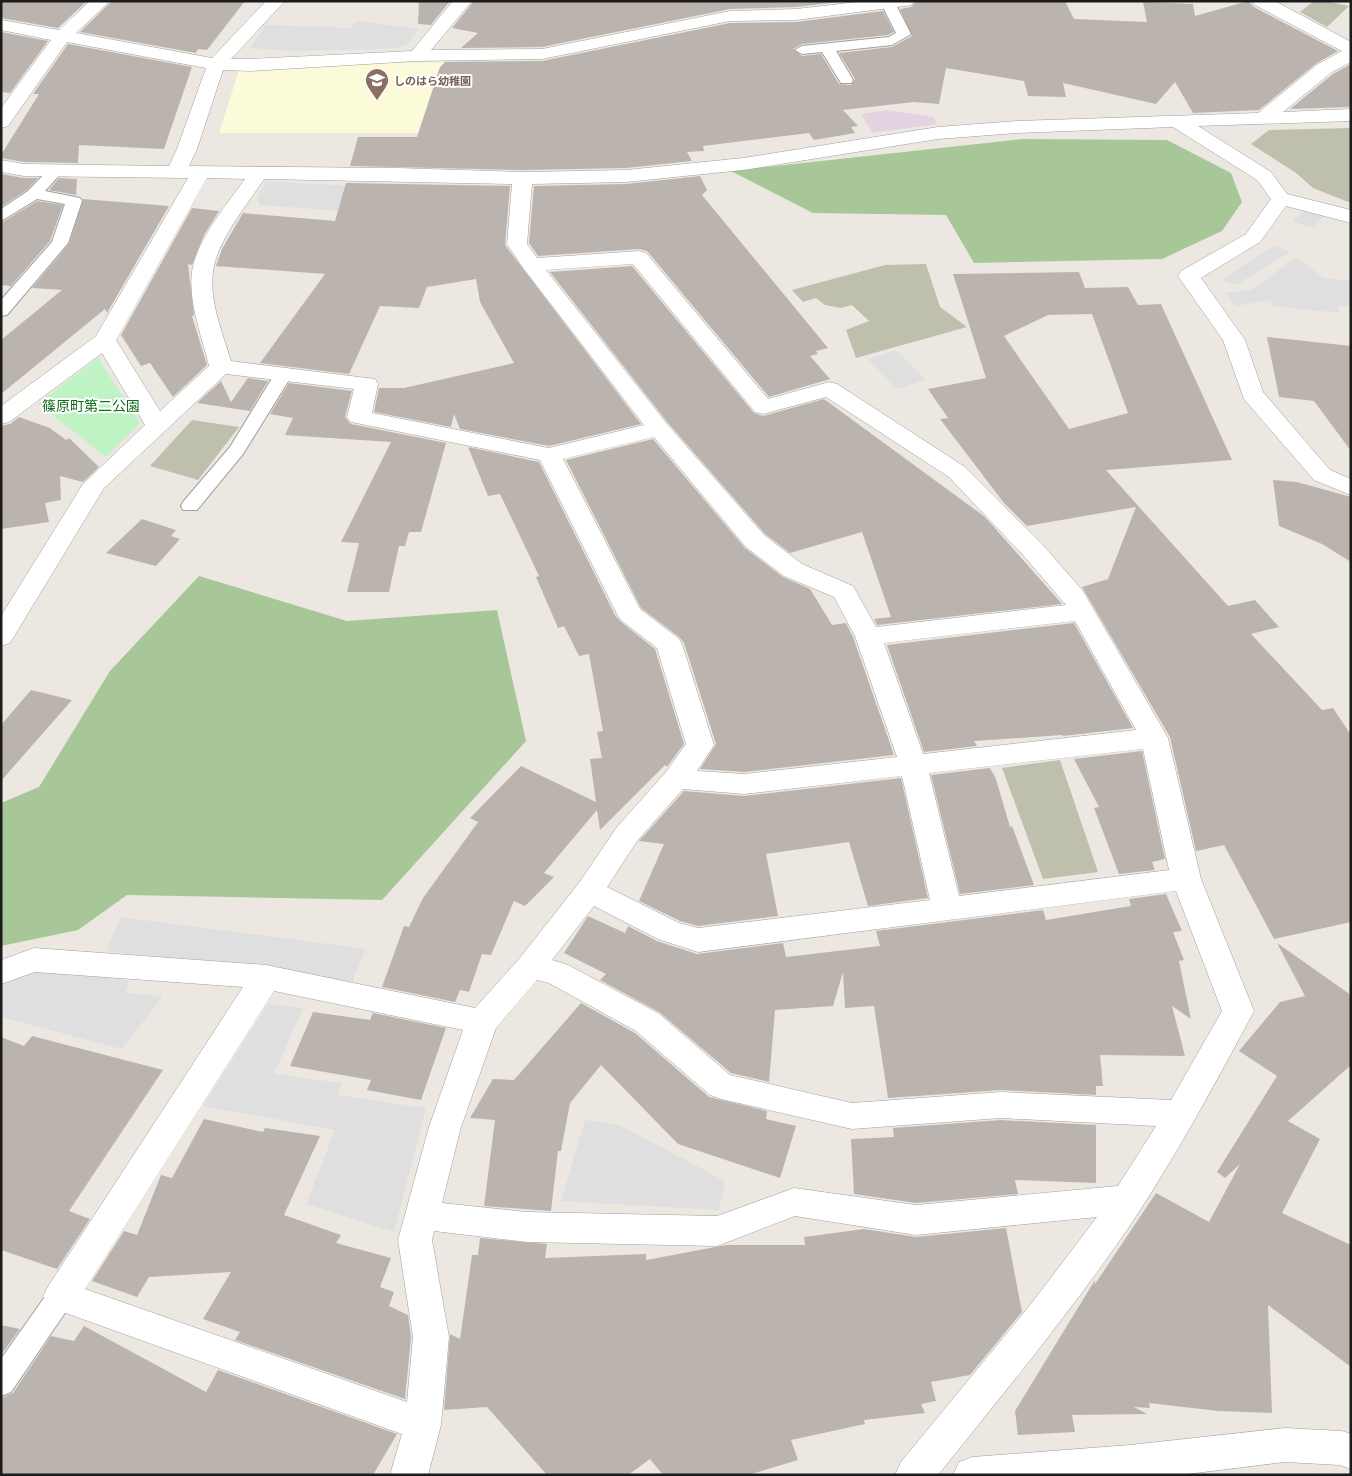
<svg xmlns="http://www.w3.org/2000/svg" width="1352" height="1476" font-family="'Noto Sans','Noto Sans JP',sans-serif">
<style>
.industrial{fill:#e4d4e1}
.education{fill:#fbfbda}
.construction{fill:#bfbfae}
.forest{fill:#a7c799}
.park{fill:#c0f3c4}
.parking{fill:#dfdfdf}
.building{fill:#bbb4ae;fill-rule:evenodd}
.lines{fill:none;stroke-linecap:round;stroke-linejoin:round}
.service-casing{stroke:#9f9f9f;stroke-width:2}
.minor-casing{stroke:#9f9f9f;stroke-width:1}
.service{fill:#fff;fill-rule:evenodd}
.minor{fill:#fff;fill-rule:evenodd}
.labels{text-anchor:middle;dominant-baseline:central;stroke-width:4;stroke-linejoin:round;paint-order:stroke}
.far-education-label{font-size:11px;font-weight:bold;fill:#785e54;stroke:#fff;text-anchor:start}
.park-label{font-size:14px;fill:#146d1c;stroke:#fff}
</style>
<rect width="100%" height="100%" fill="#ece8e1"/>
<path class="industrial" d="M887 110 934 117 937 124 873 133 861 114Z"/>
<path class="education" d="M463 62 527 63 522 133H219L239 70 363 63Z"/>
<path class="construction" d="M1314 1H1326L1349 6 1327 27 1300 12Z
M1351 128V203L1313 188 1296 173 1251 144 1269 130Z
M926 264 940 307 967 327 856 358 846 330 869 321 852 305 841 308 825 305 816 298 803 302 792 290 885 265Z
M192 420 239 427 198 480 150 466Z
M1060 760 1098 872 1043 879 1002 768Z"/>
<path class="forest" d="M1022 139 1167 140 1231 173 1242 202 1222 231 1162 259 974 263 946 215 813 213 731 171Z
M199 576 347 621 497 610 526 741 382 900 127 895 78 930 1 946V803L39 787 110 671Z"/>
<path class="park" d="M98 358 140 423 106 457 38 404Z"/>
<path class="parking" d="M358 21 419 29 406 46 387 49 292 51 250 48 266 25 350 28Z
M266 181 355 186 341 211 260 205 257 198Z
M1306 208 1326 214 1313 227 1292 222Z
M1274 246 1290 252 1236 285 1221 280Z
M1297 257 1323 278 1351 281V307L1338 306 1340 313 1272 306 1271 300 1236 306 1225 293 1252 290Z
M896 350 926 380 897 389 868 359Z
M121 917 366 949 351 985 266 969 106 951Z
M54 971 129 981 126 993 163 996 122 1049 1 1017V985L9 975Z
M268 1004 303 1008 274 1074 342 1083 338 1095 426 1108 394 1232 306 1204 335 1130 203 1106Z
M585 1120 619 1125 725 1181 719 1210 561 1201Z"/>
<path class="building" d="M1 1H87L58 28 1 18Z
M112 1H245L207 50 198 49 196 53 80 32Z
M419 1H450L431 25 418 24Z
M474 1H847L796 7 730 9 542 47 461 48 478 33 452 28Z
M916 1H1065L1074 19 1147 22 1143 2 1193 4 1195 16 1248 1 1254 7 1338 51 1317 63 1259 110 1193 113 1175 82 1156 104 1063 83 1066 97 1028 96 1024 81 946 68 939 104 914 102 843 110 858 126 851 127 855 133 814 140 809 133 703 146 704 151 687 152 692 161 626 168 523 170 350 166 358 137H417L440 67 445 62 542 61 730 23 796 22 883 11 894 32 888 35 802 44 793 49 802 56 821 54 839 84 851 85 855 79 839 53 892 47 912 36 900 9 911 7Z
M1 32 48 41 10 93 1 92Z
M68 44 192 67 164 149 79 145 78 163 24 162 1 158V155L39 94H33Z
M1351 64V107L1290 109 1333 74Z
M1 174 24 178H38L27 190 1 207Z
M700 176 707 190 702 195 828 348 816 351 818 354 810 356 830 379 769 397 647 251 639 249 538 256 529 243 534 186 626 184Z
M59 178 77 179 76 195 49 190Z
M346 183 510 186 505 245 641 424 549 446 460 429 454 414 451 427 374 412 379 388H404L514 363 480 302 476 279 427 287 419 308 380 306 349 374 260 363 325 274 216 266 222 249 243 213 335 221Z
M83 199 169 206 107 313 105 309 1 394V340L62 290 32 288 69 244Z
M37 201 63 205 50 241 11 286 1 285V223Z
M192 208 219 211 204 235 192 265 188 264 194 315 192 316 207 365 173 397 150 363 141 366 121 335Z
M632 266 754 413 763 416 824 399 985 517 1062 604 877 625 874 619 891 617 862 532 790 553 765 534 668 423 550 272Z
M1079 272 1085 288 1128 287 1138 305 1161 304 1232 460 1106 470 1228 606 1255 600 1279 627 1251 634 1322 710 1333 708 1351 735V922L1274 939 1224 845 1196 851 1170 737 1082 587 1108 579 1136 507 1027 526 1004 503 940 419 948 418 928 389 986 378 953 274ZM1092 314 1128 413 1069 429 1004 336 1048 315Z
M1267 337 1351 346V451L1314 401 1279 397Z
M248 378 268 381 250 411 197 403 221 381 231 402Z
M289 383 352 391 345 417 351 424 446 443 421 532H409L405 546H399L389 592H347L359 543 341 542 391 442 285 435 293 418 270 414Z
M19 417 50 428 66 440 69 438 99 467 83 482 60 476 61 500 45 503 49 522 1 529V426L10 424Z
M653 439 745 548 783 577 810 589 832 625 846 623 853 637 894 755 744 772 700 769 716 744 684 643 679 637 641 608 566 460Z
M468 447 539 462 615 615 620 621 655 649 684 744 667 767 665 765 600 830 597 810 544 873 554 877 525 906 514 901 491 955 482 954 469 992 460 990 455 1002 382 987 404 926 409 927 423 898 478 822 470 818 521 766 596 802 590 759 602 758 597 732 603 731 589 654 579 656 564 626 558 628 536 577 539 576 500 494 488 496Z
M1273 480 1297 482 1351 497V562L1322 544 1279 526Z
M142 519 176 530 171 536 180 539 156 566 106 553Z
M1074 623 1133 728 1063 736 1062 735 974 741 977 746 924 752 887 645Z
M31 690 72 700 1 781V725Z
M1142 751 1165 859 1152 862 1155 870 1119 874 1094 808 1099 807 1074 759Z
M990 768 996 779 1010 827 1012 826 1034 885 960 894 931 775Z
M901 778 928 898 868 906 849 842 766 854 778 916 698 926 680 921 639 901 664 844 639 841 684 791 744 796Z
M1166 894 1182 931 1173 932 1184 960 1179 961 1191 1019 1172 1006 1185 1056 1100 1055 1103 1086H1096V1095L1001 1090 888 1098 874 1006 845 1008 843 972 833 1006 775 1010 769 1082 731 1073 659 1012 600 980 606 974 564 953 588 916 625 933 628 926 657 941 697 954 783 943 786 957 880 946 876 931 1043 910 1046 920 1131 906 1129 899Z
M1277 943 1351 995V1065L1288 1121 1320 1139 1282 1213 1351 1245V1367L1268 1305 1272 1413 1218 1411 1149 1403 1150 1408 1134 1407 1147 1414 1072 1415 1075 1432 1018 1435 1015 1411 1095 1280V1284L1156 1193 1209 1222 1240 1164 1225 1178 1217 1172 1277 1076 1239 1051 1280 1002 1305 996Z
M581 1003 635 1033 709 1097 767 1111 766 1119 796 1126 780 1178 678 1144 601 1065 570 1103 561 1151H558L551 1211 484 1206 495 1120 470 1118 493 1079 514 1080Z
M313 1012 370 1020 373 1013 446 1028 421 1100 367 1090 371 1080 290 1066Z
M32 1036 163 1070 69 1211 90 1219 57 1269 1 1250V1037L24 1046Z
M204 1119 263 1132 265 1128 320 1136 284 1215 341 1235 336 1243 391 1258 380 1287 394 1292 389 1306 408 1315 411 1337 405 1399 235 1340 240 1332 203 1319 231 1272 149 1277 137 1297 92 1281 124 1231 137 1235 161 1175 172 1178Z
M1001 1120 1096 1125V1183L1015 1180 1018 1194 916 1203 854 1194 851 1139 894 1137 893 1128Z
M1006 1228 1022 1312 970 1375 931 1382 936 1401 921 1404 925 1413 864 1420 865 1424 791 1440 798 1460 748 1475H663L650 1459 628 1475H547L487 1407 444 1410 450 1334 460 1339 472 1255H478L480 1238 547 1244 545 1258 646 1254V1260L726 1245H805L804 1237 864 1229 916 1237Z
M1 1325 20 1329 1 1355Z
M84 1326 206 1392 218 1370 397 1434 373 1475H1V1398L13 1393 51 1336 74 1341Z"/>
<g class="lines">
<g class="service-casing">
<path id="service" d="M882 1H894L911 34 892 45 836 51 853 80 851 83H841L822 52 802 54 795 50 802 46 889 37 896 33 881 3Z
M55 166 63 171 45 191 80 198 82 201 68 243 7 315 1 316V300L52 242 65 204 37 199 1 221V209L28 191 50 168Z
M283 370 289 371 292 375 243 454 197 510H183L181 506 183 502 230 447 274 375 277 371Z
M61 1284 71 1288 75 1296 71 1304 11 1392 1 1396V1359L51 1288Z"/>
</g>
<g class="minor-casing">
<path id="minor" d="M90 1H110L76 33 212 58 266 1H285L231 59H251L412 51 453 1H472L431 50 542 49 730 11 796 9 866 1H914L911 5 905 6 796 20 730 21 542 59 417 61 251 71 223 70 197 149 189 166 397 168 523 172 626 170 743 158 938 127 1017 121 1258 113 1318 64 1342 51 1255 5 1252 1H1275L1351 42V62L1332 72 1283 112 1351 109V121L1198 126 1271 172 1287 194 1351 210V223L1286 206 1260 242 1201 278 1245 340 1263 392 1330 470 1351 479V494H1348L1314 480 1244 399 1223 340 1178 276 1181 271 1246 234 1271 199 1257 180 1173 127 1017 133 938 139 743 170 626 182 532 184 527 244 537 258 639 251 646 253 768 399 829 382 837 384 965 467 1042 544 1083 591 1168 738 1201 879 1254 1011C1215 1084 1175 1158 1129 1227 1070 1313 1003 1394 938 1475H895L901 1462 1031 1304 1097 1217 916 1235 795 1216 717 1246 527 1242 434 1231 432 1240 449 1337 441 1425 428 1475H390L402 1434 49 1307 43 1296 49 1285 243 987 35 972 1 984V960L34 948 266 965 475 1008 519 959 579 883 617 827 666 772 686 744 657 648 621 620 617 614 540 460 351 422 347 417 354 389 226 374 104 488 10 643 1 646V616L83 484 145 425 102 353 9 422 1 424V406L96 336 188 178 24 176 1 172V160L24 164 169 166 177 149 206 68 67 42 8 126 1 128V108L51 40 1 30V20L59 30ZM207 178 245 179C227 204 196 241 192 272 188 302 202 337 209 366L160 411 116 340ZM264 179 512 184 507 244 524 269 644 425 549 448 372 413 378 384 375 379 231 361C223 334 209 301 213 272 216 242 248 204 264 179ZM633 264 755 412 763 414 826 397 949 477 1024 556 1066 605 876 627 853 586 802 564 764 535 667 424 546 270ZM654 437 746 547 784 576 834 597 855 636 897 757 744 774 697 771 714 745 682 644 678 638 640 609 563 459ZM1075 621 1136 730 923 754 884 643ZM1143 749 1169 870 959 896 929 773ZM902 776 930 900 698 928 679 923 607 887 637 841 683 789 744 794ZM1176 891 1222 1011 1171 1100 1001 1092 852 1103 730 1075 658 1013 568 965 552 960 594 906 658 939 698 952ZM537 980 549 983 636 1031 710 1095 721 1099 852 1129 1001 1118 1156 1126 1118 1186 916 1205 794 1188 717 1216 527 1212 442 1203 461 1127 496 1028ZM274 991 463 1030 429 1127 398 1240 413 1337 407 1402 85 1289Z
M1285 1428 1342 1431 1351 1434V1469L1340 1465 1285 1462 1179 1475H953L959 1462 972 1457 1130 1445Z"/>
</g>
<use href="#service" class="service"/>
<use href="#minor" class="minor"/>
</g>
<defs>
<g id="school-pin" transform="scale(1.25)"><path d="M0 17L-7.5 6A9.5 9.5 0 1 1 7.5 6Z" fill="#8d6e63" stroke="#fff"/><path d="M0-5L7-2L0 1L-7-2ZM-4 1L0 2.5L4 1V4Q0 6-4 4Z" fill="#fff"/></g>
</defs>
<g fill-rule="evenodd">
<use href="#school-pin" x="377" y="80"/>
</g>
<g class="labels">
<g class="far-education-label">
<text x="394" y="80">しのはら幼稚園</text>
</g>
<g class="park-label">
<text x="91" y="405">篠原町第二公園</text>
</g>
</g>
<rect width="1352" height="1476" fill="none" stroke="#1b1b1b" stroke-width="5"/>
</svg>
